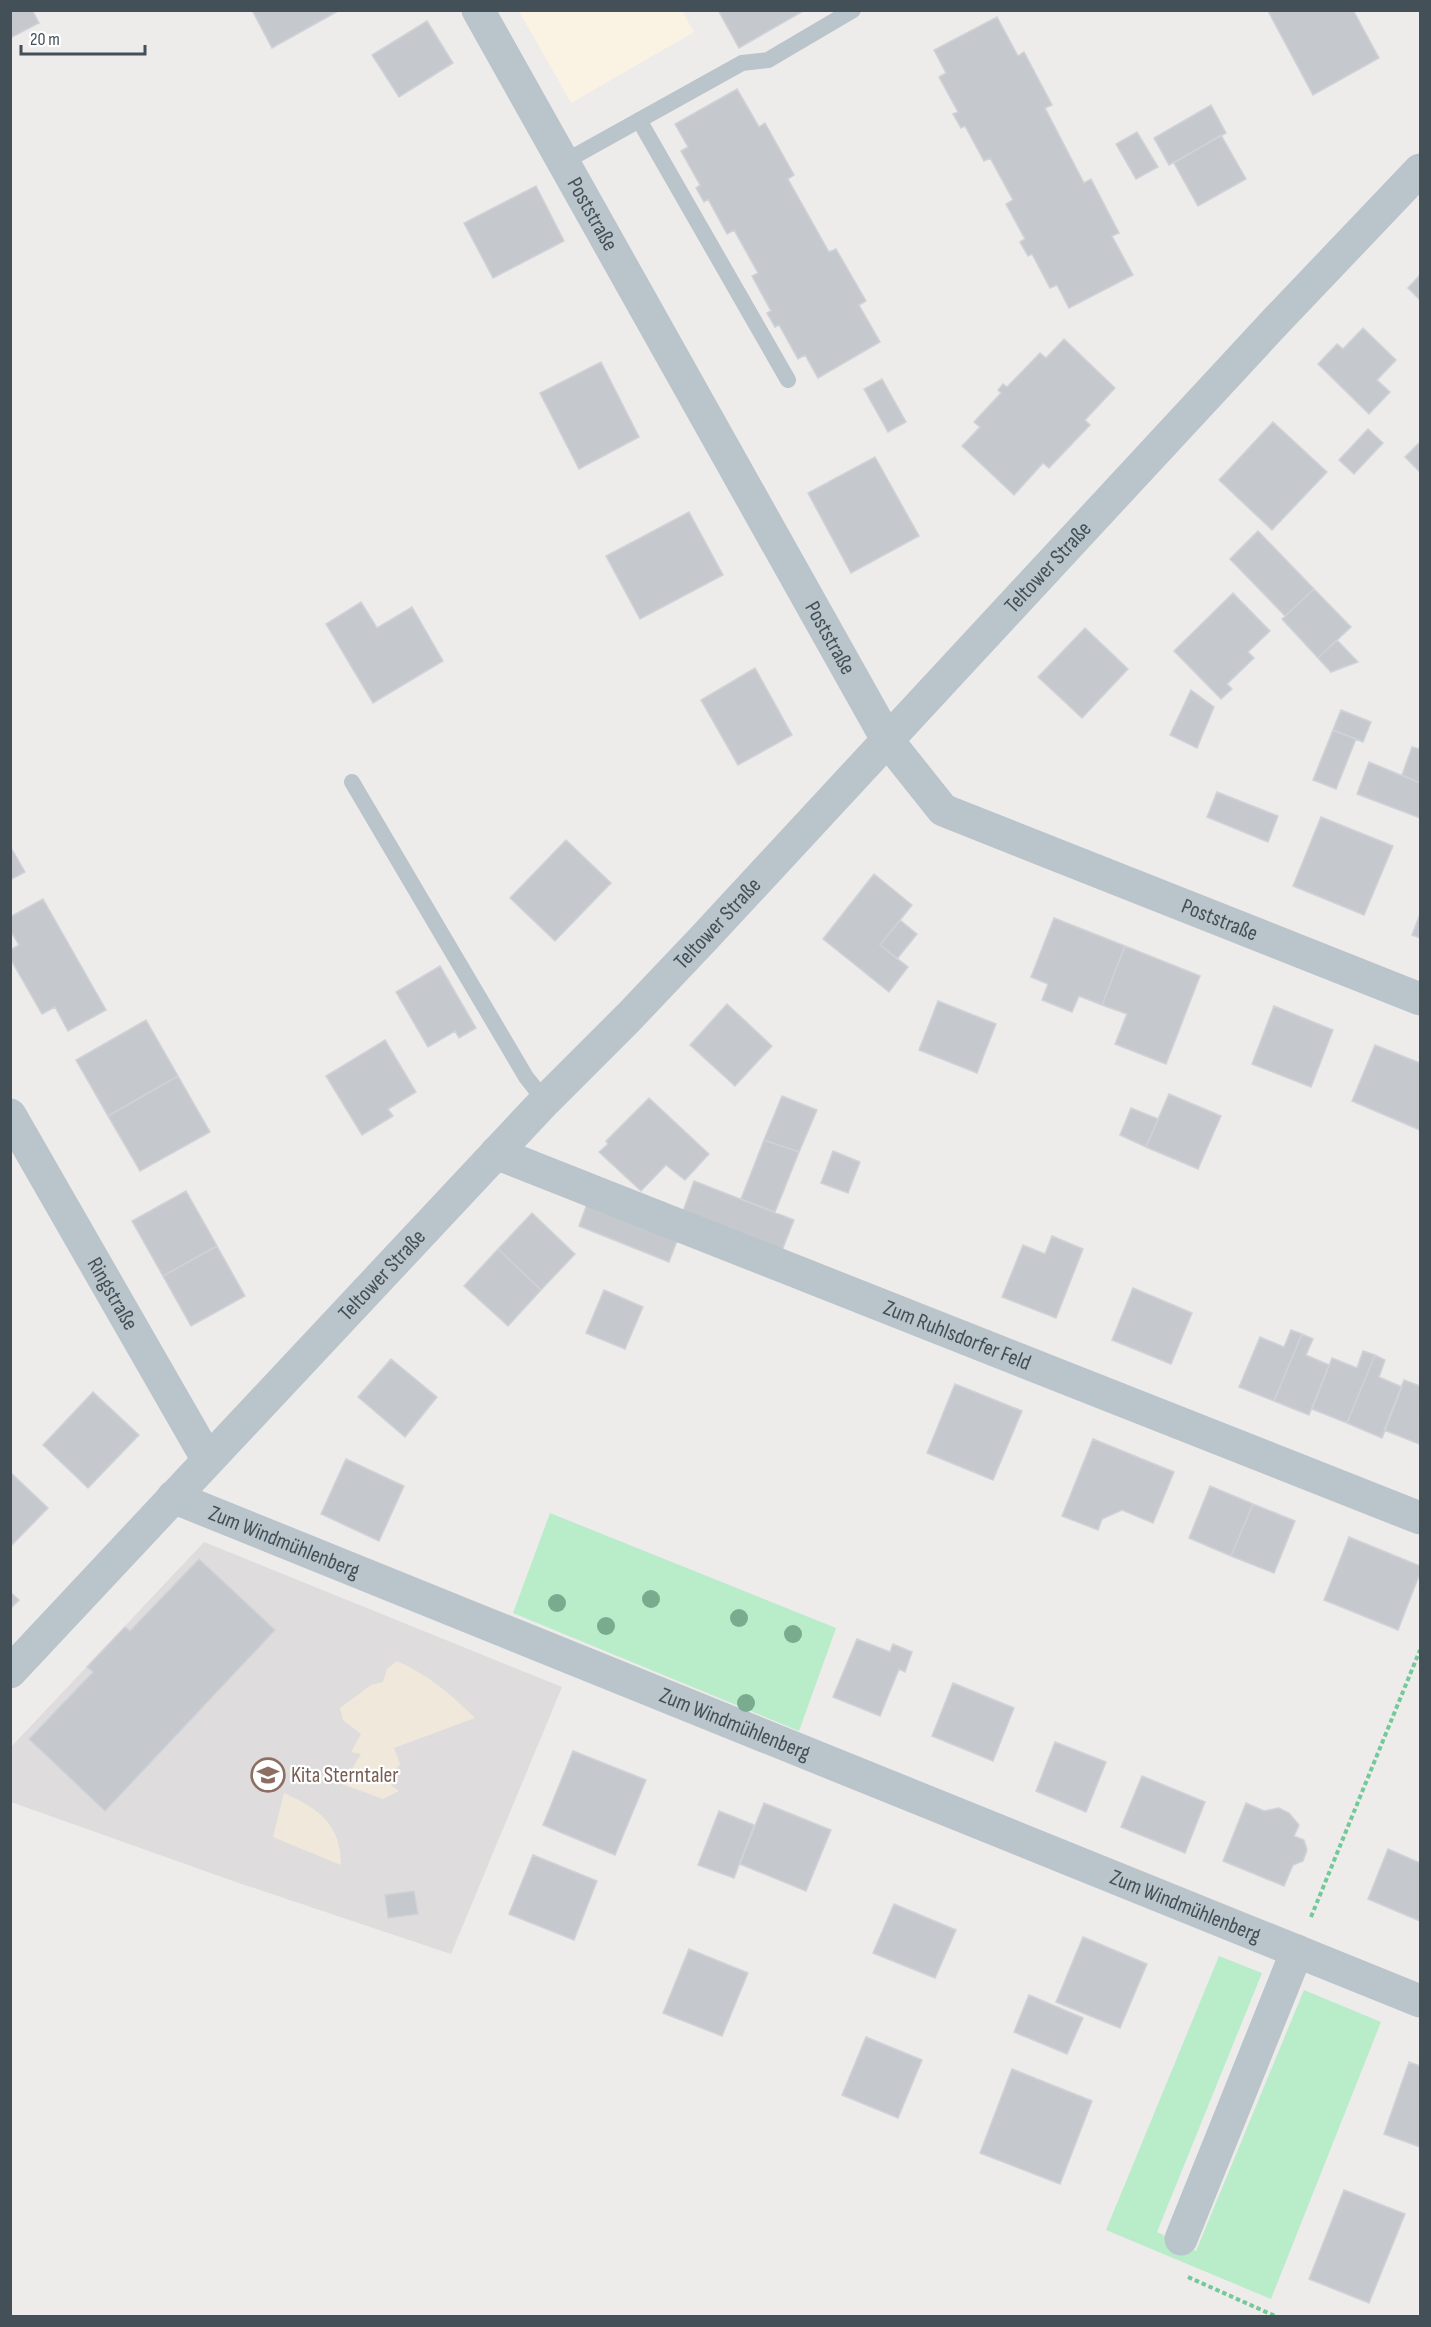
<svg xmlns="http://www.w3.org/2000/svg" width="1431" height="2327" font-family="'Sofia Sans Condensed',sans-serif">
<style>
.commercial{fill:#faf2e3}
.education{fill:#dfdcdd}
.green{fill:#b9ecc9}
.sand{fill:#f0e8db}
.building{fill:#c5c9ce;stroke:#cfd2d7;stroke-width:1.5}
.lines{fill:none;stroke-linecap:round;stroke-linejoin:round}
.path{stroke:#73c998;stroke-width:4;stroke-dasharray:4.5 3;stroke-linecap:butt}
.service{stroke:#b9c4cb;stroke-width:16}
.minor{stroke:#b9c4cb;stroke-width:33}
.tree{fill:#79ab8e}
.labels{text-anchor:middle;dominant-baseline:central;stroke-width:4.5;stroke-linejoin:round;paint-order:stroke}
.street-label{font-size:22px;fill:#445058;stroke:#fff}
.education-label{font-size:22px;fill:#785e54;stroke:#fff;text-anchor:start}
</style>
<rect width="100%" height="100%" fill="#eeebeb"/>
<path class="commercial" d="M519 11H682L694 32 571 103Z"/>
<path class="education" d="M204 1542 562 1687 451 1954 233 1881 11 1802V1747Z"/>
<path class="green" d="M550 1513 836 1628 799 1731 513 1613Z
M1219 1956 1262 1973 1157 2232 1196 2251 1304 1990 1381 2022 1271 2299 1106 2230Z"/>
<path class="sand" d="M397 1661C428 1675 451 1694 475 1718L394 1748 400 1764 390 1776 392 1786 399 1791 383 1799 342 1784 341 1778 352 1769 361 1754 351 1752 361 1734 343 1720 340 1708 371 1685 383 1682 387 1669Z
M284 1793C319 1809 341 1824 341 1865L273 1837Z"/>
<path class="building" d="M10 10H32L39 23 10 38Z
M252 10H340L272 48Z
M718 10H805L739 48Z
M1353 10 1379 58 1313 95 1268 11Z
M997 17 1018 56 1024 52 1052 105 1045 108 1084 183 1091 179 1119 233 1112 236 1133 275 1069 308 1057 285 1050 288 1032 254 1028 256 1020 242 1025 239 1006 204 1013 200 990 158 984 161 965 126 961 128 953 114 958 112 939 77 946 73 934 50Z
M427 21 453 63 399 97 372 55Z
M737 89 759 127 765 123 794 175 788 179 829 252 836 249 866 301 859 305 880 342 818 378 805 355 798 359 779 325 775 327 767 313 771 311 752 276 758 273 734 230 727 234 708 199 704 202 696 188 700 185 681 151 688 147 675 124Z
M1211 105 1226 133 1169 165 1154 138Z
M1137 132 1158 167 1136 179 1116 144Z
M1221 135 1246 179 1198 206 1174 163Z
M536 186 564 241 493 278 464 223Z
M1420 275V300L1408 288Z
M1363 328 1396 360 1377 380 1390 392 1369 414 1318 364 1337 344 1343 349Z
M1064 339 1115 388 1085 420 1090 425 1049 468 1043 463 1014 495 962 446 980 427 974 422 1001 393 998 390 1003 384 1007 387 1040 353 1046 358Z
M601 362 639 437 579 469 540 393Z
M882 379 906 422 888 432 864 389Z
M1273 422 1327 472 1272 530 1219 480Z
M1368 429 1383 443 1354 474 1339 460Z
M1419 443 1420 445V472L1405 457Z
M875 457 919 536 851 573 808 493Z
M689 512 723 575 640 619 606 556Z
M1258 531 1314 589 1285 616 1230 559Z
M1314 589 1351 627 1318 658 1282 619Z
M1233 593 1270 631 1248 652 1254 658 1227 684 1232 689 1221 699 1174 651Z
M361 602 377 628 412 607 443 661 373 703 326 624Z
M1085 628 1128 669 1082 718 1038 677Z
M1337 640 1358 662 1331 672 1318 658Z
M755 668 792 735 738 765 701 700Z
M1191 690 1214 707 1197 748 1170 735Z
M1341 710 1371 722 1363 742 1333 730Z
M1333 730 1356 739 1336 789 1313 780Z
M1412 747 1420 749V783L1402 775Z
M1369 762 1420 783V818L1357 794Z
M1217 792 1278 816 1268 842 1207 817Z
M1321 817 1393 846 1364 915 1293 886Z
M566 840 611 883 555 941 510 898Z
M10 846 25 872 10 880Z
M874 874 912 905 880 945 908 967 889 992 823 939Z
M43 899 106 1010 68 1031 55 1007 42 1014 10 958V950L19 945 10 930V917Z
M1420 914V938L1412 935Z
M1054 918 1125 946 1102 1005 1079 996 1072 1012 1042 1000 1048 984 1031 977Z
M900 920 917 934 897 959 880 945Z
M1125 946 1200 976 1166 1064 1115 1044 1127 1014 1102 1005Z
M440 966 476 1028 459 1038 455 1031 428 1047 396 992Z
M938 1001 996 1024 977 1073 919 1050Z
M727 1004 772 1046 735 1086 690 1045Z
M1274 1006 1333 1030 1311 1087 1252 1064Z
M146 1020 178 1076 108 1116 76 1060Z
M385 1040 416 1092 388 1109 393 1116 362 1135 326 1076Z
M1375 1045 1420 1063V1130L1352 1101Z
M178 1076 210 1132 140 1171 108 1116Z
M1169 1094 1221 1116 1198 1169 1146 1147Z
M782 1096 817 1110 799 1152 764 1140Z
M649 1098 709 1154 685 1180 666 1165 641 1191 599 1152 608 1144 606 1141Z
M1131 1108 1158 1119 1146 1147 1120 1135Z
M764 1140 799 1152 775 1212 741 1199Z
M833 1151 860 1162 848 1193 821 1183Z
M694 1181 794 1220 781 1253 682 1214Z
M186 1191 217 1246 163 1276 132 1221Z
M587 1204 677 1241 669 1262 579 1226Z
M532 1213 575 1254 541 1290 498 1249Z
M1052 1236 1083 1249 1056 1318 1002 1297 1023 1245 1045 1254Z
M217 1246 245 1296 191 1326 163 1276Z
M498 1249 541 1290 508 1326 464 1286Z
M1133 1288 1192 1313 1171 1364 1112 1340Z
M604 1290 643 1307 625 1349 586 1333Z
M1291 1330 1302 1334 1274 1401 1239 1387 1260 1337 1284 1347Z
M1302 1334 1313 1339 1306 1355 1329 1365 1309 1415 1274 1401Z
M1363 1351 1375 1355 1347 1423 1312 1409 1332 1358 1357 1368Z
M1375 1355 1385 1360 1379 1377 1402 1387 1382 1438 1347 1423Z
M391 1359 437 1397 405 1437 358 1397Z
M1404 1380 1420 1386 1419 1444 1384 1430Z
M955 1384 1022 1411 993 1480 927 1453Z
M93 1392 139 1435 88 1488 43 1445Z
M1093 1439 1174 1472 1153 1523 1122 1510 1102 1519 1098 1530 1062 1516Z
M346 1459 404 1486 379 1541 321 1514Z
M10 1472 48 1508 10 1547Z
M1210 1486 1253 1504 1231 1556 1189 1538Z
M1253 1504 1295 1521 1274 1573 1231 1556Z
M1349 1537 1420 1566V1573L1398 1630 1324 1600Z
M199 1559 275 1630 105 1811 29 1739 93 1672 87 1667 125 1627 130 1631Z
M10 1592 19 1600 10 1609Z
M857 1639 890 1652 893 1644 912 1652 905 1672 899 1669 880 1716 833 1697Z
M953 1683 1014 1708 993 1761 932 1736Z
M1055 1742 1106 1762 1086 1812 1036 1791Z
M573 1751 646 1780 615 1855 543 1825Z
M1142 1776 1205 1802 1185 1853 1121 1827Z
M764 1803 831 1830 806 1891 740 1864Z
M1246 1803 1264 1811 1279 1808 1289 1813 1299 1825 1294 1836 1304 1840 1307 1850 1303 1861 1293 1865 1284 1886 1223 1861Z
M719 1811 754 1825 734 1878 698 1865Z
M1388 1849 1420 1863V1921L1368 1899Z
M533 1855 597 1881 574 1940 509 1914Z
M414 1891 418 1914 388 1918 385 1895Z
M894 1904 956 1930 935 1978 873 1953Z
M1083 1937 1147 1964 1120 2028 1056 2002Z
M689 1949 748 1973 722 2036 663 2013Z
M1029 1995 1083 2018 1067 2054 1014 2032Z
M866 2037 922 2060 898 2118 842 2095Z
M1409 2062 1420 2066V2147L1384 2134Z
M1012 2069 1092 2101 1060 2184 980 2153Z
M1344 2190 1405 2214 1369 2303 1309 2279Z"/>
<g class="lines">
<path class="path" d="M1311 1917 1420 1650
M1188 2277 1275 2316"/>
<path class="service" d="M639 120 788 380
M564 162 742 63 768 60 853 10
M352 782 526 1077 545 1101"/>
<g class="minor">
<path id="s1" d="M478 10 888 741 943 810 1420 999"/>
<path id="s2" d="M10 1115 208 1460"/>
<path id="s3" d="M496 1153 1420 1518"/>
<path id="s4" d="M173 1497 1420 2001"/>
<path id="s5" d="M10 1672 545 1101 629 1017 704 938 1277 320 1420 170"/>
<path d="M1181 2239 1297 1951"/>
</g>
</g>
<g class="tree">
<circle cx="651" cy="1599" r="9"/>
<circle cx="557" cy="1603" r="9"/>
<circle cx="739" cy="1618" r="9"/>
<circle cx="606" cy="1626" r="9"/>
<circle cx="793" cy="1634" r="9"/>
<circle cx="746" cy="1703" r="9"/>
</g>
<defs>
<g id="school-ring" transform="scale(1.725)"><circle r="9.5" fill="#fff" stroke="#8d6e63" stroke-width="1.5"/><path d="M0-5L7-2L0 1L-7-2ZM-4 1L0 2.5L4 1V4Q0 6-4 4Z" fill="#8d6e63"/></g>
</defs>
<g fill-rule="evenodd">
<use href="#school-ring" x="268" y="1775"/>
</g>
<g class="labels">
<g class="street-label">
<text stroke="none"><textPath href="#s1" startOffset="234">Poststraße</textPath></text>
<text stroke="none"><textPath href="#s5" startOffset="1516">Teltower Straße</textPath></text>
<text stroke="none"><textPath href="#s1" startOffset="720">Poststraße</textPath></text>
<text stroke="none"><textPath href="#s1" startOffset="1224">Poststraße</textPath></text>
<text stroke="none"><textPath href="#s5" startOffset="1030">Teltower Straße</textPath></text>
<text stroke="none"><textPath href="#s5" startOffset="544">Teltower Straße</textPath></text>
<text stroke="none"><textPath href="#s2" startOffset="206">Ringstraße</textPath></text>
<text stroke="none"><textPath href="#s3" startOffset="496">Zum Ruhlsdorfer Feld</textPath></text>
<text stroke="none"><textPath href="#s4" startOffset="120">Zum Windmühlenberg</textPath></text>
<text stroke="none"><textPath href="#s4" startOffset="606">Zum Windmühlenberg</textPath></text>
<text stroke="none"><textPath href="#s4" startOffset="1092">Zum Windmühlenberg</textPath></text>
</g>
<g class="education-label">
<text x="291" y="1775">Kita Sterntaler</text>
</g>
</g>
<rect width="1431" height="2327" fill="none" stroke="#445058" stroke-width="24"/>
<path d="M21 45v9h124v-9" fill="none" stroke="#445058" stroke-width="3"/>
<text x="30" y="45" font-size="18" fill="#445058" stroke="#ffffff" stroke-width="4.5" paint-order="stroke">20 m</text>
</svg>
